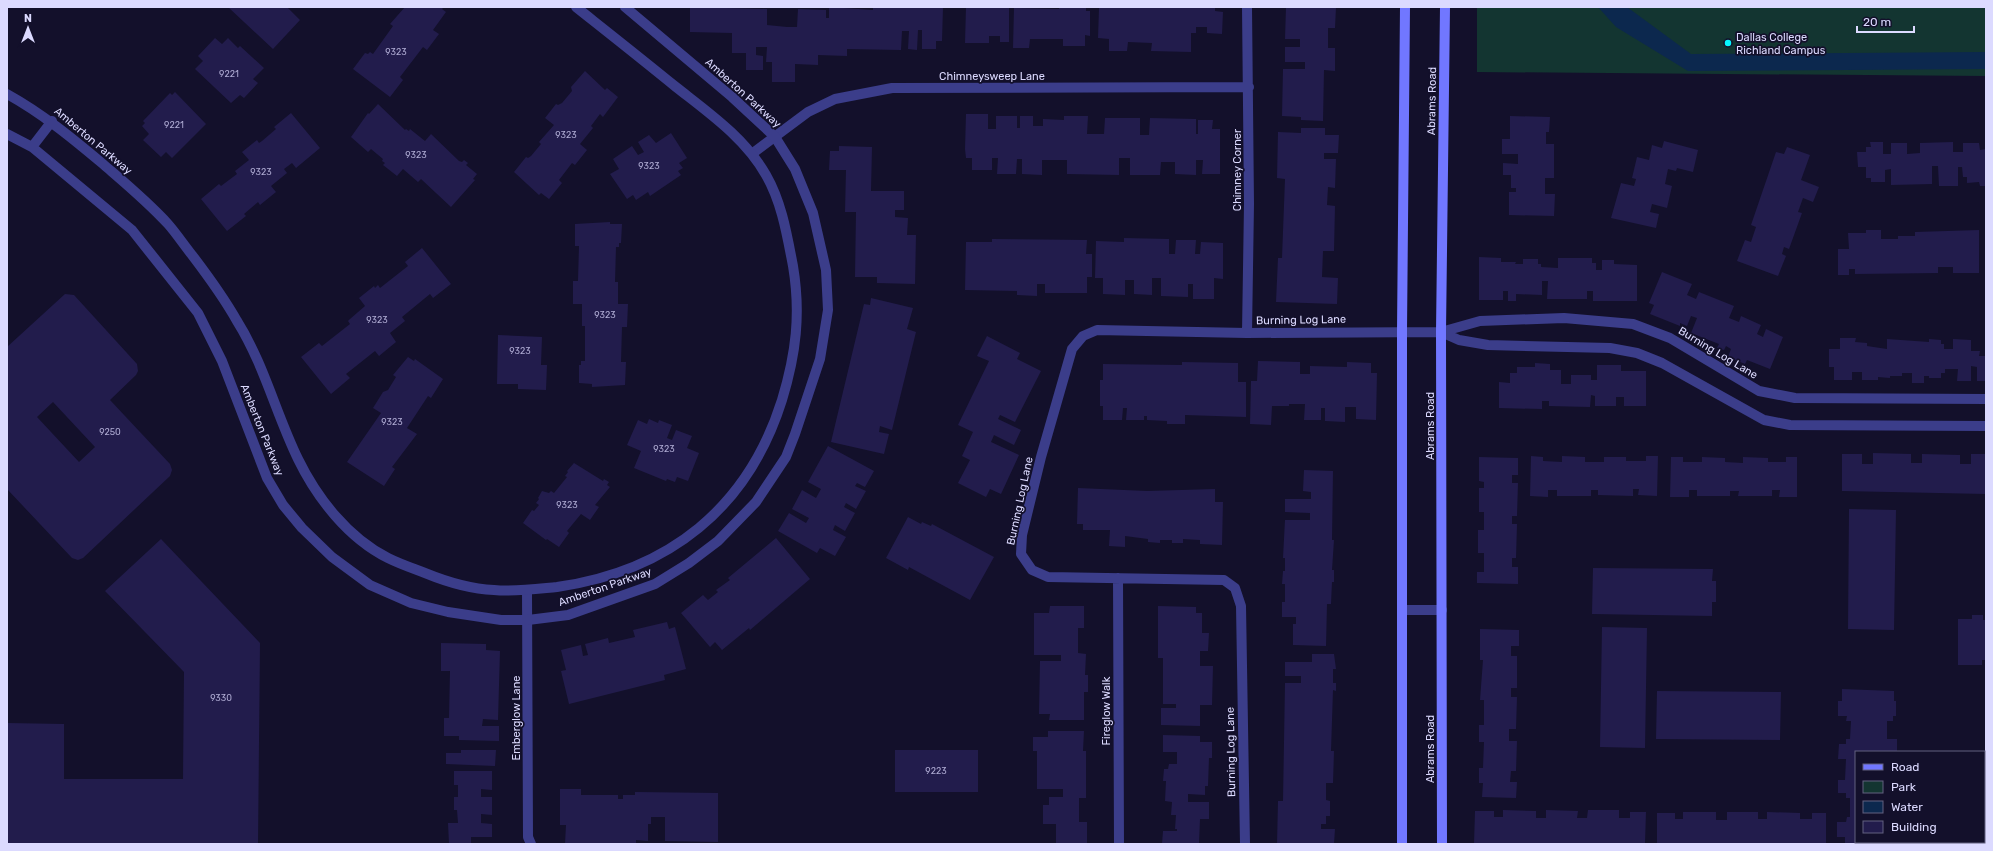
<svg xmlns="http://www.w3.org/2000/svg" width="1993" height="851" font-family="Rubik,sans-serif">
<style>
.green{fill:#133531}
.water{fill:#0c284e}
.building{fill:#221c4c;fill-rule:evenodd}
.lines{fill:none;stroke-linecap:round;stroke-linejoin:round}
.minor{stroke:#3b3d8a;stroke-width:10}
.tertiary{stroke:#3b3d8a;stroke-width:10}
.secondary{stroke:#7177ff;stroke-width:10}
.poi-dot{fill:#06f7ff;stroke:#13102b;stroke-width:1.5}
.labels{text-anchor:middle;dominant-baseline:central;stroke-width:3.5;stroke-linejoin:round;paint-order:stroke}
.number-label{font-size:9px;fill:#aeaad2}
.poi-label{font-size:11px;fill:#dcdaff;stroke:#13102b;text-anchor:start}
.street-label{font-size:11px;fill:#dcdaff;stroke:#13102b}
</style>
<rect width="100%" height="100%" fill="#13102b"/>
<path class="green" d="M1477 7H1986V76L1477 72Z"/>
<path class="water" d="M1598 7H1627L1691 54 1986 52V69L1688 71 1616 27Z"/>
<path class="building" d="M228 7H287L300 20 273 49Z
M405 7H444L442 9 446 12 433 30 439 34 427 50 423 47 400 77 403 80 390 97 353 69 365 53 368 54 370 52 373 54 393 26 390 24Z
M690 7 767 9V25L787 27H797L798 9 826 10V18H829V7L873 10V7H943L942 41H936V49H922V30H918L917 50 908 49 909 31H902L901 50 847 49V56L818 55V65L795 64V82H772V62H766L767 47H756V55L763 56V70H746V53H732V33L690 32Z
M966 7H1009V42H1000V36H989V43H965Z
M1059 7H1086V11H1090V36L1085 35V46H1063V39H1030L1029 48H1013L1014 8 1059 9Z
M1129 7H1215V11L1223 12 1222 34 1207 33V27H1196V33H1191V52L1151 51 1152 43 1128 42 1127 51H1109V39L1098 38 1099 8Z
M1286 7H1336L1335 28H1328V48H1335V71L1324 70 1323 121 1301 120V117L1282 116 1283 69H1305V62H1285V47H1300V39H1285Z
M215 38 222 44 228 38 238 48 240 46 264 68 253 79 258 83 244 98 240 95 231 103 195 69 203 61 198 56Z
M585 71 605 90 607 88 618 97 603 117 600 114 591 126 593 128 580 144 587 150 575 165 572 163 559 180 562 183 549 199 541 193 539 195 514 172 526 157 528 158 531 156 541 144 539 142 554 125 545 118 556 104 558 105 562 103 572 91 571 87Z
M175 92 206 124 172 158 166 152 161 157 143 140 149 134 142 126 145 123 143 121 170 93 172 95Z
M378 104 405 130 406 129 409 131 410 129 425 141 431 134 459 161 462 162 464 160 468 163 466 165 477 174 473 179 475 180 451 207 421 179 418 182 403 169 397 176 383 165 385 163 382 161 383 159 371 149 368 152 351 137 368 113 369 114Z
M291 113 320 148 296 168 292 163 284 169 287 173 271 186 276 192 260 205 258 202 244 214 246 216 227 231 201 199 219 184 221 186 237 174 235 171 249 160 242 152 257 140 259 143 262 141 276 129 274 127Z
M966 114H988V129H996V116H1017V128H1020V116H1033V126H1043V119L1064 120V116H1088L1087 134H1104L1105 118H1140V135H1149L1150 118 1196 119V134H1198V120H1213L1212 129H1220V174H1202L1203 160H1196V175L1175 174V162H1161L1160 175H1130V158H1119V175L1067 174V160H1042V175L1022 174V159H1017L1016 174H997L998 158H992V170H972V158H966L965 149Z
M1510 116 1550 117 1549 132H1546V144H1554V178H1545V194H1555L1554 216 1509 215V192H1516V188H1511V175H1503V163L1518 164V154H1502V139H1510Z
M1301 128H1325V135H1339L1338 153H1324V159H1336L1335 188 1328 187 1327 205 1335 206 1334 251H1323L1322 277 1338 278 1337 304 1276 302 1278 258H1282L1285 179 1277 178 1278 132 1301 133Z
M671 133 687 158 679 163 683 168 678 171 681 175 650 196 648 192 636 200 633 195 627 199 610 174 619 169 613 159 632 146 638 155 644 152 638 142 649 135 656 143Z
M1664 141 1698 150 1693 172 1677 168 1676 171 1668 169 1665 184 1672 186 1667 208 1652 204 1650 212 1659 214 1656 228 1611 218 1621 183 1634 186 1636 179 1632 178 1637 157 1649 160 1652 145 1662 148Z
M1870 142H1883V154H1891V143H1907V154L1920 153V143L1953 142V152H1963V143H1979L1980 150 1986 149V186H1980L1979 182 1967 183V177H1963L1962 167H1958V186H1939L1938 166H1932V184L1891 185V169L1885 170V182H1871V178H1866V167H1858L1857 152H1866V147H1871Z
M839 146 872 147 871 191H904V210H895V217L908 218 907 235H916L915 284 877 283V277H855L856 212H845L846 170H829L830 151H839Z
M1787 147 1810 155 1801 180 1819 187 1813 202 1803 198 1798 212 1802 213 1789 249 1784 247 1782 254 1786 256 1778 276 1737 261 1745 240 1751 242 1756 227 1751 225 1776 152 1784 154Z
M610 222V224H622L621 243H619V247H616L615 282H618V304H628L627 327H622L621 362H626L625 385 592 387V384L579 383V365H581V361H585V326H582V304H573V281H578L579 246H575V224Z
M1866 230H1881V239H1898V236H1915V232L1979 230V273H1953V267H1938V273L1855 274V269H1849V275H1838V249H1849L1848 233H1866Z
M1124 238 1169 239V254H1175L1176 240H1196L1195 254H1200L1201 242 1223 243V279L1214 278V299H1193V284H1188V297L1161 296V278H1152V295L1134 294V280H1125V295L1103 294V278H1095L1096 241 1124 242Z
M992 239 1087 240 1086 254H1092V277H1087V293H1045V284H1037V296L1017 295V291L965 290 966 242H992Z
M422 248 451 284 433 298 430 294 402 317 405 321 390 333 396 342 379 356 375 351 346 374 350 378 331 394 301 357 319 343 322 346 350 324 348 321 350 319 365 306 359 298 374 286 375 288 378 285 380 288 408 266 405 262Z
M1479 257 1501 258V262H1516L1515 264H1523V259H1538V264H1541V267L1558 268V258H1592V263H1596V270H1602V260H1614V264L1637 265V301H1593V291H1587V299H1547L1548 281H1542V295L1516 294V301H1508V291H1503V300H1479Z
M1662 272 1692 284 1687 295 1696 299 1699 292 1734 306 1729 318 1739 322 1741 316 1761 325 1757 334 1763 337 1766 329 1783 337 1770 369 1747 360 1745 364 1728 357 1731 349 1726 346 1724 350 1717 348 1719 344 1691 333 1697 318 1691 316 1687 326 1680 323V326L1650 314 1654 305 1649 303Z
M65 294 74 295 137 364 138 371 136 375 110 400 170 464 172 470 170 476 83 558 78 560 72 558 7 489V347ZM53 402 95 447 79 462 37 417Z
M871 298 913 308 907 329 916 332 892 430 880 426 879 432 889 434 884 454 831 442 864 304 870 305Z
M498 335 542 337 541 365H547L546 390 518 389V384H497Z
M987 336 1020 353 1017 359 1041 371 1015 422 1000 415 998 419 1021 430 1014 445 994 435 991 442 1019 455 1001 494 990 489 986 497 958 483 970 460 962 456 973 432 958 425 989 361 977 356Z
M1840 338H1856L1855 342 1867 343V346L1887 349V339L1929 342V339L1941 340V344H1944V349H1953V339L1971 340V351H1980L1979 356H1986V381H1977V367L1971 366V381H1957L1958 369H1945V373H1941V378H1929V376H1924V383H1912V373H1902V376H1890V378L1878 377V380H1862V372H1852V380H1834V367H1829V349H1840Z
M408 357 414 361 415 359 443 379 431 398 428 396 407 428 417 434 392 467 395 469 384 486 347 462 381 413 373 408 383 392 388 390 396 377 393 375Z
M1258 361 1300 362V374H1310V366L1347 367V362L1371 363V373H1377L1376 420 1356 419V407H1345V422L1325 421V408H1321V420H1304L1305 404H1289V406H1272L1271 425 1250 424 1251 381H1257Z
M1182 362 1238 363V382H1246V417L1185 415V424H1167V421L1147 420V416H1144V420H1126L1127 408H1123L1122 420H1103V406H1100V380H1103V364L1182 365Z
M1535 363 1550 364V370H1561V384H1571V375H1591V380H1597V365H1621V371H1646V406H1624V397H1616V406H1595V396L1591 395 1590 407 1549 406V401H1542V409L1499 408V382L1510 383V373H1517V367H1535Z
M649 419 658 423 659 420 672 425 667 438 672 440 676 430 692 436 687 448 699 453 688 481 677 477 675 482 667 479 666 481 634 468 641 451 627 445 638 420 647 424Z
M828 446 874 471 865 487 857 483 855 486 866 491 856 509 846 503 844 507 855 513 845 531 835 525 833 530 846 537 835 556 820 548 817 553 778 531 789 513 806 523 809 518 792 509 802 490 816 498 821 489 808 482Z
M1873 453 1911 454V463H1922V454L1960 455V464H1971V454H1986V494L1842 491V454H1862V464H1873Z
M1531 456 1543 457V461L1562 462V456L1585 457V462H1604V457H1626V461H1646V456H1658L1657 496 1638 495 1639 489H1633V496L1598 495V490H1591V496H1557V490H1548V497L1530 496Z
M1479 457 1518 458V475H1512V483H1518L1517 516H1512V524H1517L1516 558H1512V567H1518V584L1477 583V572H1484V553H1478V530H1484V512H1479V488H1484V482L1479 481Z
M1671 457H1683V462H1702V457L1725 458V462L1743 463V457L1768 458V462H1786V457H1797V497H1779L1780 490H1772V496H1738L1739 491H1730V496H1697V490H1689V497H1670Z
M574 463 603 481 604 479 609 482 607 485 610 487 595 505 599 507 590 520 581 514 567 531 569 533 559 547 547 539 546 540 523 523 532 510 534 511 539 505 536 503 539 499 538 498 542 491 549 493 551 491 554 493 567 477 565 476 568 472 567 471Z
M1304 470 1333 471 1332 540H1334L1332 570H1334V582H1332L1331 604H1327L1326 646 1293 645V624H1296V617H1282V602H1285V584H1282L1283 571H1285V558H1283L1285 520H1310V513L1285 512V499H1311V492L1303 491Z
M1078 488 1147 491 1215 489V502H1223L1222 545 1200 544V540L1183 539V543H1172V540H1160V543L1148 542V539L1125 536V547L1109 546 1110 530H1083V524H1077Z
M1849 509 1896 510 1894 630 1848 629Z
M908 517 921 524 922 522 931 526 932 524 994 557 970 600 909 567 908 570 886 558Z
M776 538 810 579 750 630 749 628 722 650 715 642 710 647 681 613 703 595 708 600 718 592 716 590 730 580 728 578Z
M161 539 260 643 258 844H7V723L64 724V779H183L184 672 105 591Z
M1593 568 1713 569 1712 581H1716V602H1712V616L1592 614Z
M1050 606H1084V628H1078V653L1086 654 1085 675H1088V692H1084V720H1049L1050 714H1039L1040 661H1061V655H1034V613H1049Z
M1158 606 1196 607V613H1202V633H1209L1208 651H1200V666H1213L1212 705H1200V726L1161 725V708H1176V704H1163V658H1158Z
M1972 615H1983V620H1986V660H1982V665H1958V619H1972Z
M667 622 669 629 675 627 686 669 664 675 665 680 569 704 561 671 566 670 561 650 581 645 583 656 588 655 585 644 608 638 609 643 635 637 633 630Z
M1602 627 1647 628 1645 748 1600 747Z
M1480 629 1519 630V646H1511V656H1517V688H1511V697H1517L1516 729H1509V741H1517L1516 771H1511L1510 782H1517L1516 798 1482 797 1483 783H1479V768H1483L1484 742H1479V725H1484V700H1480L1483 660H1480Z
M441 643 486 644V650L500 651 498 720 483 719 482 726H499V741L459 740V736H444V718H449L450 671H441Z
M1312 654H1334L1336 669H1333V683H1336V691L1333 690 1331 751H1334L1333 783H1326V800L1330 801V816H1326V824H1321V829H1335L1334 844H1277L1278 801H1283L1285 683H1301V676H1285V662H1312Z
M1842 689 1894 691V701H1896V716H1893V721H1887V739H1897V752H1856V842H1892V844H1845V837H1837V822H1846L1847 817H1850V798H1846V793H1838V780H1845L1846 759H1838L1839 744H1846V739H1850L1851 721H1846L1847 716H1838V701H1842Z
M1657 691 1781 692 1780 740 1656 739Z
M1048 731H1084L1083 751H1086V798H1079V822H1087V844H1056V824H1043V805H1049V797H1063V789H1037V751H1033V737H1048Z
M1163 735 1200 736V742H1212V758H1209L1208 786H1205V795L1188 794V802H1209V819H1200L1199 844H1162L1163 831H1177V829H1175L1176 815H1171L1172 802 1165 801 1166 781H1163L1164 769H1168L1169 764H1177V752H1163Z
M461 750H496L495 766 446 764V753H461Z
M895 750H978V792H895Z
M454 771H492V790L481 789V797H492V815L481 814V823L492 824V837H471V844H449L448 823H458L457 810H454V797H458V785H454Z
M560 789H581V795H618V799H623V795H635V792L718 793V842L665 841V817H651V824H648V841L636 840V844H565L566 825H560Z
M1503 810 1536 811V818H1546V810L1578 811 1577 818H1587L1588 810H1619V818H1630V812H1646L1645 843 1474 844 1475 811H1494V817H1503Z
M1683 812H1716V820H1727V812H1758V819H1767V812L1800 813V819H1812V813H1826V844H1657V813H1675V819H1683Z
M1984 813H1986V844H1904V842H1984Z"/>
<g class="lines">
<path class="minor" d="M753 153 808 112 835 99 892 88 1249 87
M1441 332 1459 340 1488 345 1610 348 1637 353 1662 363 1764 420 1790 425 1986 426
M1247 333 1249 204 1247 7
M1118 578 1119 844
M527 591 528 837 531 844
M1402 610H1442
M1245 844 1241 606 1235 588 1224 580 1048 577 1032 570 1021 554 1022 535 1041 457 1072 349 1083 336 1097 330 1247 333 1441 332 1480 321 1564 318 1633 324 1670 338 1759 391 1795 398 1986 399"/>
<path class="tertiary" d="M7 94C43 114 72 138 103 164 125 183 148 202 168 224 176 233 184 245 192 255 208 276 224 298 237 321 264 364 276 414 298 459 317 498 348 538 388 558 400 564 412 568 425 573 447 582 470 589 494 590 515 592 536 589 557 587 669 571 748 508 782 400 796 354 801 314 793 266 787 235 782 203 766 175 745 138 709 113 676 87 643 60 610 34 576 7
M7 134 32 147 132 230 198 313 222 361 267 478 283 505 302 528 332 557 370 585 411 603 448 612 501 620H528L568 615 655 584 689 563 718 541 756 502 786 457 795 434 820 359 828 310 826 270 813 213 795 169 775 137 732 97 625 7
M32 147 52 121"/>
<path class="secondary" d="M1402 844V331L1405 7
M1442 844 1441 332 1445 7"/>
</g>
<circle class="poi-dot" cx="1728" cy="43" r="4"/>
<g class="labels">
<g class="number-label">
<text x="396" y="52">9323</text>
<text x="229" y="74">9221</text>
<text x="174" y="125">9221</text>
<text x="566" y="135">9323</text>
<text x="416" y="155">9323</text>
<text x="649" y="166">9323</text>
<text x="261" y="172">9323</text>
<text x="605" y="315">9323</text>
<text x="377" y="320">9323</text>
<text x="520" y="351">9323</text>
<text x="392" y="422">9323</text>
<text x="110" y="432">9250</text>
<text x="664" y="449">9323</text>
<text x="567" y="505">9323</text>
<text x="221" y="698">9330</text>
<text x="936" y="771">9223</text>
</g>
<g class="poi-label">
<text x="1736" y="37">Dallas College<tspan x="1736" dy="13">Richland Campus</tspan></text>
</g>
<g class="street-label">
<text x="992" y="76">Chimneysweep Lane</text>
<text transform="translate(743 93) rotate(42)">Amberton Parkway</text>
<text transform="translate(1432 101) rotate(-89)">Abrams Road</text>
<text transform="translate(93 141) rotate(40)">Amberton Parkway</text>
<text transform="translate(1237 170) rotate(-90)">Chimney Corner</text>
<text transform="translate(1301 320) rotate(-1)">Burning Log Lane</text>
<text transform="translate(1718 353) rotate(31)">Burning Log Lane</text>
<text transform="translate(1430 426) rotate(-90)">Abrams Road</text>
<text transform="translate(262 430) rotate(68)">Amberton Parkway</text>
<text transform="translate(1020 501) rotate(-78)">Burning Log Lane</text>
<text transform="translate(605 587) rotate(-19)">Amberton Parkway</text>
<text transform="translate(1106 711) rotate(-90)">Fireglow Walk</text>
<text transform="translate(516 718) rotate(-90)">Emberglow Lane</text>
<text transform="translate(1430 749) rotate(-90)">Abrams Road</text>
<text transform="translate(1231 752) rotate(-91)">Burning Log Lane</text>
</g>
</g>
<rect width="1993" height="851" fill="none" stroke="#dcdaff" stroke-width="16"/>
<rect x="1855" y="751" width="130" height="92" fill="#13102b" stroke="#636180"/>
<rect x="1863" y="764" width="20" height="6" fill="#7177ff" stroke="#636180"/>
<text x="1891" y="771" font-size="12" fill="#dcdaff">Road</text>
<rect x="1863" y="781" width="20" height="12" fill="#133531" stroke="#636180"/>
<text x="1891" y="791" font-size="12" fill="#dcdaff">Park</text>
<rect x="1863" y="801" width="20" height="12" fill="#0c284e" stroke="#636180"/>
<text x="1891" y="811" font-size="12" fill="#dcdaff">Water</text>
<rect x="1863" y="821" width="20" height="12" fill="#221c4c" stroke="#636180"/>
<text x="1891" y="831" font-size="12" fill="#dcdaff">Building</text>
<g transform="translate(28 28)" stroke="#13102b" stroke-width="3" paint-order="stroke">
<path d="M0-3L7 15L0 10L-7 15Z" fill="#dcdaff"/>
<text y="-6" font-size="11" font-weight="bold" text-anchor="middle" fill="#dcdaff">N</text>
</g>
<path d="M1857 26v6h57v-6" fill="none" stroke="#dcdaff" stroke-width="2"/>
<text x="1863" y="26" font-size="12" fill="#dcdaff" stroke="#13102b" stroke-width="3" paint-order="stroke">20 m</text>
</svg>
